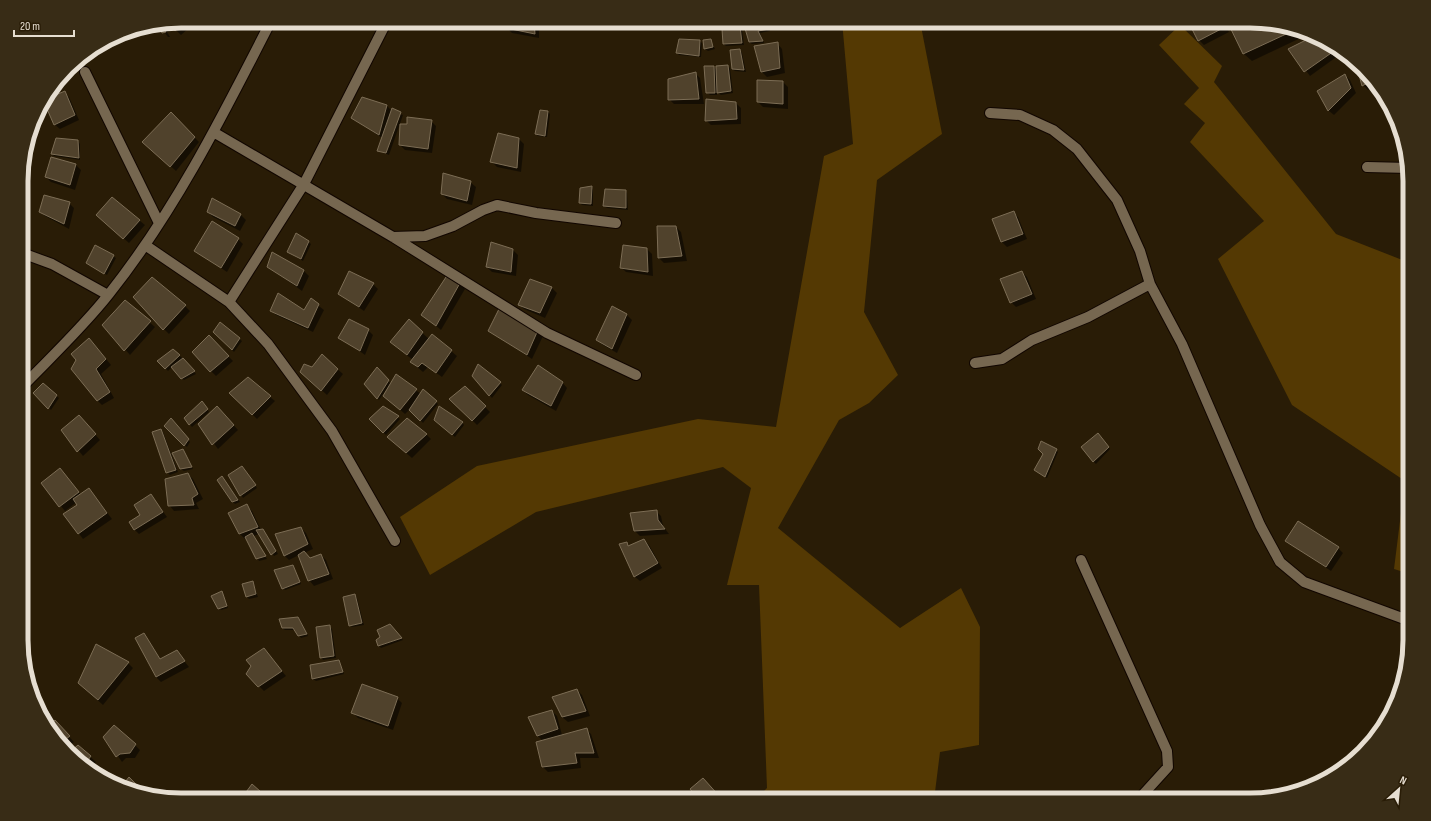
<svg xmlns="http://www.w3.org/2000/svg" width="1431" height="821" font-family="'Sofia Sans Condensed',sans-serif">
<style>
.green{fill:#543903}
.shadow{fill:#0007}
.building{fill:#50422c;stroke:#7c6d55}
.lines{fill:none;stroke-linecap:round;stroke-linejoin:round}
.minor-casing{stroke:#110600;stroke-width:12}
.minor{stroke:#766750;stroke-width:10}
.rim{fill:none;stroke:#e6ded1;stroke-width:5}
</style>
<rect width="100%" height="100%" fill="#291c06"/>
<path class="green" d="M842 21H920L942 134 877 180 864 312 898 375 869 403 839 420 778 528 900 628 961 588 980 627 979 745 940 752 934 800H755L767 788 759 585H727L751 488 723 467 536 512 430 575 400 517 477 466 698 419 776 427 824 156 853 144Z
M1180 25 1222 66 1214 82 1336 234 1410 263V574L1394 569 1405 481 1292 405 1218 259 1264 221 1190 142 1205 123 1184 104 1199 88 1159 45Z"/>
<path class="shadow" d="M184 21 189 28 181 35 175 29 167 32 170 37H168L159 25Z
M510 21H539V38L512 33 507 28Z
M702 21H719V23L705 25Z
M722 21H741V23L724 25Z
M745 21H770L766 22 770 31 760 33 764 43 752 44 749 42V25Z
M1201 21H1223L1229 32 1204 45 1199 40Z
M1228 21H1250L1292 27 1309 34 1252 61 1244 54Z
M739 28 742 30 744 45 726 46 724 44Z
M1315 36 1330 43 1342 53 1310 76 1290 49Z
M710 40 715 49 708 51 705 49 704 41Z
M699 41 702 43 701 57 679 55 677 53Z
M777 43 782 49 785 73 767 77 762 72 755 46Z
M740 50 742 53 746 72 735 71 732 69Z
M728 66 730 68 733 93 721 95 717 92V95H710L707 92 714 67 717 70Z
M695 73 700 78 704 104H674L669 99Z
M1363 74 1376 86 1368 90 1363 85Z
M1345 75 1350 80 1356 93 1334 115 1329 111 1319 92Z
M783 82 788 87V109L763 107 758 102Z
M64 92 69 97 79 120 60 129 54 124 44 101Z
M363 98 387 106 392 111 403 115 389 155 378 150 382 138 352 117Z
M736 103 741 108V124L711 125 706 120Z
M548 112 550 114 547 137 538 136 536 134Z
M171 114 199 142 176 171 149 147Z
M431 121 436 126 432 153 405 150 400 145 409 126Z
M498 134 519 139 524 144 521 172 497 167 492 162Z
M78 141 80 144V160L54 156 52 154Z
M22 160 27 165 23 188H22Z
M76 165 81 170 75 190 51 182 46 177Z
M470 182 476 187 472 205 447 199 442 194Z
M591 187 593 190V206L582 205 580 203Z
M625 191 627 193 628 210 607 208 604 206Z
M112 198 145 225 129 243 103 220Z
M213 199 241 215 246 220 240 231 213 217 208 212Z
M69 203 74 208 69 229 45 216 40 211Z
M1013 212 1018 217 1027 239 1007 247 1002 242 993 220Z
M676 227 681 232 687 261 664 263 659 258Z
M297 234 311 244 303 261 288 252Z
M238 239 243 244 227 272 195 251Z
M95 246 116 258 107 275 90 265Z
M647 249 652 254 653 276 626 272 621 267Z
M513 250 518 255 516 276 492 272 487 267Z
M268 266 304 271 309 276 302 291Z
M1022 272 1027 277 1036 299 1016 307 1011 302Z
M373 284 378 289 364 311 339 294Z
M460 284 465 289 441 330 422 314Z
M552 288 557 293 545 318 524 309 519 304Z
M311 300 324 310 313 332 276 315 271 310 304 311Z
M126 302 155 327 130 355 104 325Z
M185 306 190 311 169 334 164 329Z
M612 308 627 315 632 320 617 353 603 345 598 340Z
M501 309 543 336 532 359 489 331Z
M409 321 429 339 432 335 457 356 442 377 428 367 423 372 411 362 413 360 396 347Z
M220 323 242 341 234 352 214 332Z
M368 330 373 335 365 355 340 337Z
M209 337 233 361 216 376 211 371Z
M94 344 111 365 101 374 114 398 102 405 97 400 78 360Z
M173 350 182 358 196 374 184 380 172 367 168 371 159 361Z
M323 356 343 374 327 395 307 377Z
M378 369 391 384 396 376 421 394 424 391 438 404 423 423 410 409 405 414 390 401 389 388 388 387 379 400 365 384Z
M473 375 500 383 502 385 492 398Z
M562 382 567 388 556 411 528 395 523 390Z
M43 385 59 398 51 410 35 393Z
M465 387 490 412 477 425 451 399Z
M231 393 270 397 275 401 257 419Z
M204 404 209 412 192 427 185 418Z
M383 407 400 419 386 435 370 419Z
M222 412 238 430 218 449 199 424Z
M436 420 462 422 464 425 455 437Z
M84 422 100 440 83 456 62 430Z
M173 422 190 442 187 447 165 426Z
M161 430 163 432 178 472 170 475 167 472Z
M426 434 431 439 412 458 393 442Z
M1100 436 1110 449 1096 464 1093 461Z
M1056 450 1058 452 1047 478 1038 472Z
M185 453 193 469 184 471 181 469Z
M60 469 81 495 89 489 112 519 83 539 65 515 78 505 77 502 65 511 42 483Z
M244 470 257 488 243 498 230 475Z
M188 474 193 479 203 499 196 503 199 509 174 511 169 505Z
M224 480 240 502 235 504 233 502Z
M151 495 167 517 139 534 134 529Z
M247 506 252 511 261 530 265 532 278 554 274 556 259 534 253 536 267 559 259 561 247 538 245 539 240 534Z
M656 511 661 516 663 526 669 534 640 536 635 531Z
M301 528 306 533 313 549 304 553 310 559 321 555 326 560 333 579 314 586 309 580 299 555 289 560 284 555Z
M644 540 649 545 662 568 640 581 635 577 620 545 626 543 630 547Z
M1286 541 1338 548 1343 553 1331 571Z
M293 566 301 584 285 590 283 588Z
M252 582 258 597 249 599 247 597Z
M221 593 228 608 221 610 219 608Z
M355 596 357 598 364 625 352 627 350 625Z
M298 618 300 620 308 636 301 638 295 630H285L282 628Z
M329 626 332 629 336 658 323 660 321 657Z
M392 627 403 640 381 648 379 646Z
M144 634 161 660 177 652 189 667 161 682 156 677Z
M264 649 286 676 264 691 247 674Z
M339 661 344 674 316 681 313 679 311 666Z
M128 663 133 668 103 705 84 688Z
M577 690 582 695 590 716 568 722 562 717Z
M35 691 40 696 54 721 74 742 67 747 48 729Z
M397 698 402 703 393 730 358 718 353 713Z
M552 711 557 716 562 735 586 729 591 734 599 758H580L581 768 548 772 543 767V741L537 735Z
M105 737 135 745 140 750 135 758H126L122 762Z
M78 746 96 762 90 768 72 751Z"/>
<path class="building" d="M181 21 185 22 175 31 170 24 163 27 166 32 162 33 158 26Z
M509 21H534L535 34 506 28Z
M761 21H766L769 29 758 31 763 41 749 42 744 25Z
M1199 21H1222L1225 27 1198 41 1190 25Z
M1227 21H1250L1297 29 1243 54Z
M740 26 742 43 723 44 722 29Z
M1314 36 1330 43 1337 49 1304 72 1288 49Z
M679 39 700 40 699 56 676 53Z
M711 39 713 47 704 49 703 40Z
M778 42 780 68 761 72 754 46Z
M740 49 744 70 732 69 730 50Z
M728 65 731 91 717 93 716 66Z
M704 66H714L715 93H706Z
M696 72 699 99 668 100V79Z
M1363 73 1371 81 1362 86 1359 75Z
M1345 74 1351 88 1328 111 1317 91Z
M757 80 783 81V104L757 102Z
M65 91 75 115 54 125 44 102 46 99Z
M362 97 387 105 379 135 351 118Z
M706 99 736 102 737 119 705 121Z
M392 108 401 112 386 153 377 151Z
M540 110 548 111 545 136 535 134Z
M171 112 195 137 170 167 142 142Z
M407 117 432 120 428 149 399 145 400 124H407Z
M498 133 519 138 517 168 490 162Z
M56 138 78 140 79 158 51 154Z
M51 157 76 164 70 185 45 177Z
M443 173 471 181 467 201 441 194Z
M592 186 591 204 579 203 580 188Z
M605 189 626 190V208L603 206Z
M44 195 70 202 64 224 39 212Z
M112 197 140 220 123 239 96 215Z
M212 198 241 214 235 226 207 212Z
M1014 211 1023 234 1001 242 992 219Z
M212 221 239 238 221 268 194 251Z
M657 226H676L682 256 658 258Z
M296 233 309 241 301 259 287 252Z
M491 242 513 249 511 272 486 267Z
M95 245 114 255 104 274 86 263Z
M623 245 647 248 648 272 620 268Z
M272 252 304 270 297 286 267 267Z
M349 271 374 283 359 307 338 294Z
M1022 271 1032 294 1010 303 1000 279Z
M448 274 460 283 436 326 421 315Z
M152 277 186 305 163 330 133 297Z
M530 279 552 287 540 313 518 305Z
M278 293 304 310 311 298 319 304 308 328 270 311Z
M125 300 151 321 124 351 102 325Z
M612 306 627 314 612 349 596 340Z
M500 307 538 330 527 355 488 331Z
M349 319 369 329 360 351 338 338Z
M409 319 423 332 407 355 390 342Z
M220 322 240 338 232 350 213 332Z
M432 334 452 350 436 373 422 363 418 367 410 362Z
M209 335 229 356 210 372 192 352Z
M89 338 106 359 96 369 110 392 97 401 71 369 76 360 71 354Z
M173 349 180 355 165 369 157 361Z
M322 354 338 369 321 391 300 372 304 364 312 367Z
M183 358 195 371 181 379 171 367Z
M478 364 501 382 489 396 472 376Z
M538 365 563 382 551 406 522 390Z
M377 367 389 380 377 399 364 384Z
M396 374 417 389 400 410 383 396Z
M248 377 271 396 252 415 229 393Z
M43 383 57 395 48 409 33 393Z
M465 386 486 406 472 421 449 399Z
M423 389 437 401 420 421 409 410Z
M202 401 208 409 189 425 184 418Z
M217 406 234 425 212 445 198 424Z
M383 406 399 416 383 433 369 419Z
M439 406 463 422 452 435 434 420Z
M79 415 96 434 77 452 61 430Z
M171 418 189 439 184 446 164 426Z
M407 418 427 434 406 453 387 437Z
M161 429 176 470 166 473 152 432Z
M1098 433 1109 447 1093 462 1081 447Z
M1041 441 1057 449 1045 477 1034 470 1043 454 1038 449Z
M183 449 192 467 180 469 172 453Z
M242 466 256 485 240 496 228 475Z
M60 468 79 492 59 507 41 483Z
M188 473 198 494 192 498 194 505 168 506 165 479Z
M222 476 238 500 232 502 217 480Z
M89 488 107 513 78 534 63 514 77 505 73 499Z
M151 494 163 512 134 530 129 522 140 515 134 505Z
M247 504 258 527 239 534 228 513Z
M657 510 658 520 665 529 634 531 630 513Z
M1298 521 1339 547 1326 567 1285 541Z
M301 527 308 544 284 556 275 534Z
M263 529 276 551 271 555 256 530Z
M252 533 266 556 256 559 245 537Z
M644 539 658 563 634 577 619 544 627 542 628 546Z
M304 551 310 558 321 554 329 574 308 581 298 555Z
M293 565 300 582 282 589 274 570Z
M253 581 256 594 246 597 242 584Z
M222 591 227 606 218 609 211 596Z
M355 594 362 623 349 626 343 597Z
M298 617 307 634 298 636 293 628H282L279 619Z
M390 624 402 638 378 646 376 640 380 637 377 630Z
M330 625 334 656 320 658 316 627Z
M144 633 160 659 177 650 185 661 156 677 135 638Z
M96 644 129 662 98 700 78 683Z
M264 648 282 671 258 687 246 674 251 666 246 660Z
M339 660 343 672 312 679 310 665Z
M362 684 398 697 388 726 351 713Z
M577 689 586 711 562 717 552 697Z
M35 690 50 715 45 720 34 691Z
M552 710 558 729 537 736 528 717Z
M55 720 70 736 62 742 47 727Z
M114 725 136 744 130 753 120 754 116 757 103 737Z
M587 728 594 753H575L577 763 542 767 536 742Z
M78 745 91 756 85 764 71 751Z
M129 777 148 796 139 794 121 787Z
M703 778 720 797 716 800H699L690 789Z
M252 784 270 800H243L241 799Z"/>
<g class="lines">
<g class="minor-casing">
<path id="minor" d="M85 72 159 223
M990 113 1020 115 1053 130 1077 149 1117 200 1140 251 1150 284 1182 344 1260 525 1280 562 1304 582 1410 621
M215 133 393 237 547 333 636 375
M1367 167 1409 168
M393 237 425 236 453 226 483 210 497 205 536 213 616 223
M145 245 229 302 268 344 332 431 395 541
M22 253 52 264 108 295
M229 302 304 184 387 21
M975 363 1002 359 1032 340 1088 317 1150 284
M22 387C51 357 83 327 109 294 175 211 223 115 271 21
M1081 560 1167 751 1168 767 1138 800"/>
</g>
<use href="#minor" class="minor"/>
</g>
<path d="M0 0H1431V821H0ZM181 28H1250A153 153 0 0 1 1403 181V640A153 153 0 0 1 1250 793H181A153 153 0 0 1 28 640V181A153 153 0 0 1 181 28Z" fill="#382c16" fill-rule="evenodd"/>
<path class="rim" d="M181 28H1250A153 153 0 0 1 1403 181V640A153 153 0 0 1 1250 793H181A153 153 0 0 1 28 640V181A153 153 0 0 1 181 28Z"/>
<g transform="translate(1399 789) rotate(27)" stroke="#291c06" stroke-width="3" paint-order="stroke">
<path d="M0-3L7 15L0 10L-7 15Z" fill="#e6ded1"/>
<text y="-6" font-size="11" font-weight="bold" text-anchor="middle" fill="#e6ded1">N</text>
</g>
<path d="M14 30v6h60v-6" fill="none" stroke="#e6ded1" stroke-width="2"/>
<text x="20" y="30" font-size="12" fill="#e6ded1" stroke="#291c06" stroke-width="3" paint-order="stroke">20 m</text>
</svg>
